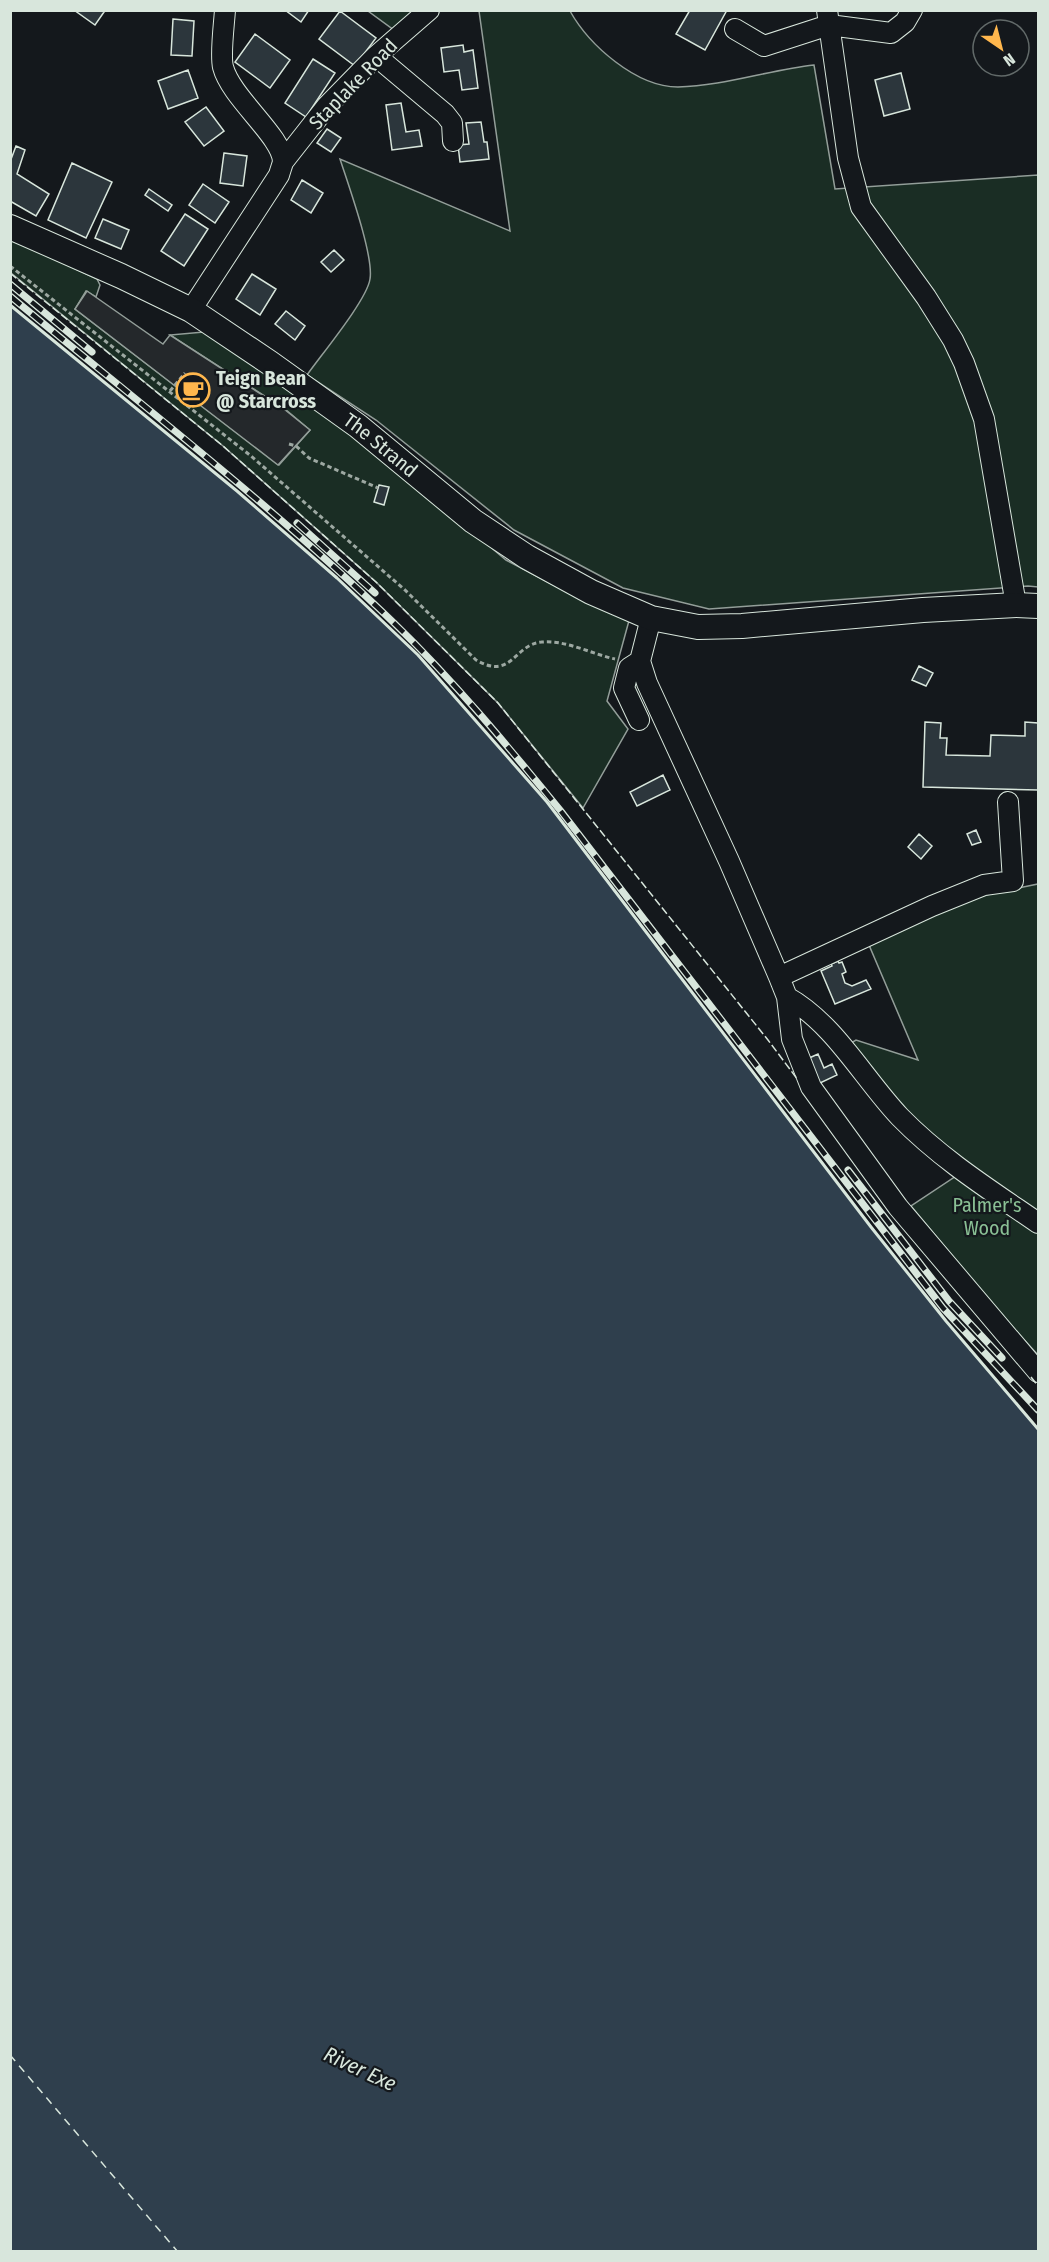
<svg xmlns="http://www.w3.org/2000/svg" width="1049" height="2262" font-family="'Fira Sans Condensed',sans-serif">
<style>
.green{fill:#1a2d24;stroke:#939e99;stroke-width:1.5}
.parking{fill:#24282b;stroke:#939e99;stroke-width:1.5}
.water{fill:#2f3f4d;stroke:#939e99;stroke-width:1.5}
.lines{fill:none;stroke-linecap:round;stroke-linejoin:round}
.ferry{stroke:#d8e6dc;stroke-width:1.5;stroke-dasharray:8 6;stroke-linecap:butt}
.building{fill:#2c363c;stroke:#d8e6dc;stroke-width:1.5}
.minor-casing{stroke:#d8e6dc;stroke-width:22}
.major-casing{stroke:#d8e6dc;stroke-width:26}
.path{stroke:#9da8a2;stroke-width:3;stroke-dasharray:4.5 3;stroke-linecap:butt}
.minor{stroke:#14181c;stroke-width:20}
.major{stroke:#14181c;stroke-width:24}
.rail-casing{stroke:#d8e6dc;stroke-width:7}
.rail{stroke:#14181c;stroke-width:4.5;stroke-dasharray:14;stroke-linecap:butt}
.fence{stroke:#d8e6dc;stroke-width:1.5;stroke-dasharray:8 3;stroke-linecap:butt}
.wall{stroke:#d8e6dc;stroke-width:3}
.labels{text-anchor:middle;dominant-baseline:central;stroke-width:4.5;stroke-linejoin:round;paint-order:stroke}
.street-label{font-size:20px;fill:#d8e6dc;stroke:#14181c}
.poi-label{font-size:20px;font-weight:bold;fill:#d8e6dc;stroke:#14181c;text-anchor:start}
.park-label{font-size:20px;fill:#8ac095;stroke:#14181c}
.water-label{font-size:21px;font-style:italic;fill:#d8e6dc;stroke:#14181c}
</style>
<rect width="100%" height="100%" fill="#14181c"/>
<path class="green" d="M368 11H422L394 30Z
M479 11H570C589 45 636 87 678 87 723 86 769 70 814 65L835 189 1038 175V587L1028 586 709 609 623 588 514 530 376 420 307 375C321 355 367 300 370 279 374 256 348 184 340 159L510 231Z
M10 238 97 279 100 285 96 297 86 291 75 309 279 465 310 430 285 409 170 335 204 332 350 428 506 560 588 603 630 617 607 701 628 729 583 808 498 703 376 582 223 446 11 273Z
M1038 884V1355L997 1310 911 1206 956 1176 934 1142 846 1046 856 1040 918 1060 869 945 925 913 993 893Z"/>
<path class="parking" d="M87 291 163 344 170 335 284 409 310 430 278 465 75 309Z"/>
<path class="water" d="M10 305 237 491 337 578 418 655 547 802 871 1227 946 1321 1038 1429V2251H11Z"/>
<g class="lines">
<path class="ferry" d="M10 2055 178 2252"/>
</g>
<path class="building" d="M74 10H102L104 12 95 25Z
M285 10H309L301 22Z
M690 10H727L705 50 676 34Z
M340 11 376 38 355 66 319 39Z
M173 19 194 21 192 56 171 55Z
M255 34 290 60 270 88 235 62Z
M463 45 464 52 473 50 478 88 462 90 459 70 444 72 441 48Z
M313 59 335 73 306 117 285 103Z
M188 70 198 98 168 109 158 81Z
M901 73 910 109 884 116 875 80Z
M401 103 406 132 419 130 422 146 392 150 386 105Z
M206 107 224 131 204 146 185 122Z
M481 122 484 142H487L489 159 460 162 458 145 469 144 466 123Z
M327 129 341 138 331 152 317 143Z
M16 146 25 150 17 174 49 194 36 216 10 201V162Z
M224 153 247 156 243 186 220 183Z
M72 163 112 182 86 238 48 220Z
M302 180 323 193 311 213 291 200Z
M203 184 229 202 215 223 189 205Z
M149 189 172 205 168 211 145 195Z
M185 214 208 229 184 266 161 251Z
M103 219 129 230 121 249 95 238Z
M334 250 344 260 331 272 321 262Z
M252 274 276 289 260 315 236 299Z
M286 311 305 326 295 340 275 324Z
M379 485 389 487 384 505 374 502Z
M919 666 933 673 926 686 912 680Z
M925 722 941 723 940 738H947L946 755 990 756 991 735 1025 736V722L1038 723V790L923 787Z
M663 775 670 790 637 806 630 792Z
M976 830 981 842 972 845 967 834Z
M919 834 932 846 921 859 908 847Z
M838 961 839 963 842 962 846 972 842 974 845 983 852 986 866 980 871 989 835 1004 821 971 832 966 831 964Z
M818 1054 824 1068 832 1064 837 1075 818 1084 807 1059Z"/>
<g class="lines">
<g class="minor-casing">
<path id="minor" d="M827 10 848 158 861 207 926 297 953 340 964 363 984 419 1016 605
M735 29 764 46 829 25 891 33 905 22 912 10
M376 56 445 114 452 123 453 141
M283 162 327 106 376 56 429 10
M191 310 279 175C280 171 282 166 283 162 283 137 231 98 223 67 220 55 224 25 225 10
M651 618 640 661 647 683 729 861 779 977 787 997 792 1039 811 1087 898 1207 1038 1372
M639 720 624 688 629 668 640 661
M779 977 932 906 984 885 1013 881 1008 802
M787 997C835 1024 863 1078 900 1117 941 1159 990 1190 1038 1223"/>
</g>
<g class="major-casing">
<g id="major">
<path id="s1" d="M10 227 121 276 191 310 270 363 358 426 473 521 527 557 591 592 651 618 698 627 742 626 923 610 1016 605 1038 606"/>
</g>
</g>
<path class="path" d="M10 266 251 456 405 590 476 660C512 681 514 644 542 642 566 640 592 654 615 659
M170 391 185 373
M289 444 296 446 309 458 378 488"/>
<use href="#minor" class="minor"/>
<use href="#major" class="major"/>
<g class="rail-casing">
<path id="rail" d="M10 284 92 352
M10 296C139 403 273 506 394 623 454 681 507 745 560 810L943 1308 1038 1410
M297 523 375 593
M848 1170 949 1301 1002 1358"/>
</g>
<use href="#rail" class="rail"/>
<path class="fence" d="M10 273 223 446 376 582 498 703 768 1040 798 1080
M1031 1377 1038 1386"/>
<path class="wall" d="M10 305 237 491 337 578 418 655 547 802 871 1227 946 1321 1038 1429"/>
</g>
<defs>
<g id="cafe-ring" transform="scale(1.725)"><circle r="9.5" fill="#14181c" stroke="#ffb74d" stroke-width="1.5"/><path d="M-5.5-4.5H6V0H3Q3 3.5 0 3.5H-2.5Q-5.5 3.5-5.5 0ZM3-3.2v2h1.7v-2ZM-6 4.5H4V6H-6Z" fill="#ffb74d"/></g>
</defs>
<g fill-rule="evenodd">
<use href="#cafe-ring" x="193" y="390"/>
</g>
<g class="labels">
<g class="street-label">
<text transform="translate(353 84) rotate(-46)">Staplake Road</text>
<text stroke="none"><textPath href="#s1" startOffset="432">The Strand</textPath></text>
</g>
<g class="poi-label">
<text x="216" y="378">Teign Bean<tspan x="216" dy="23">@ Starcross</tspan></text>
</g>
<g class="park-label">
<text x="987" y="1205">Palmer's<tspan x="987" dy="23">Wood</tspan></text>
</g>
<g class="water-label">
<text transform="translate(360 2069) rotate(25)">River Exe</text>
</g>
</g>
<rect width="1049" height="2262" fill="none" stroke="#d8e6dc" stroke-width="24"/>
<g transform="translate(1001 48) rotate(145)"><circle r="28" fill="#14181c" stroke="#626a69" stroke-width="1.5"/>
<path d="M0-4.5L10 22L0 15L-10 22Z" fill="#ffb74d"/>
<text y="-9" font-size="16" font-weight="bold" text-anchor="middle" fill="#d8e6dc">N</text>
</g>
</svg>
